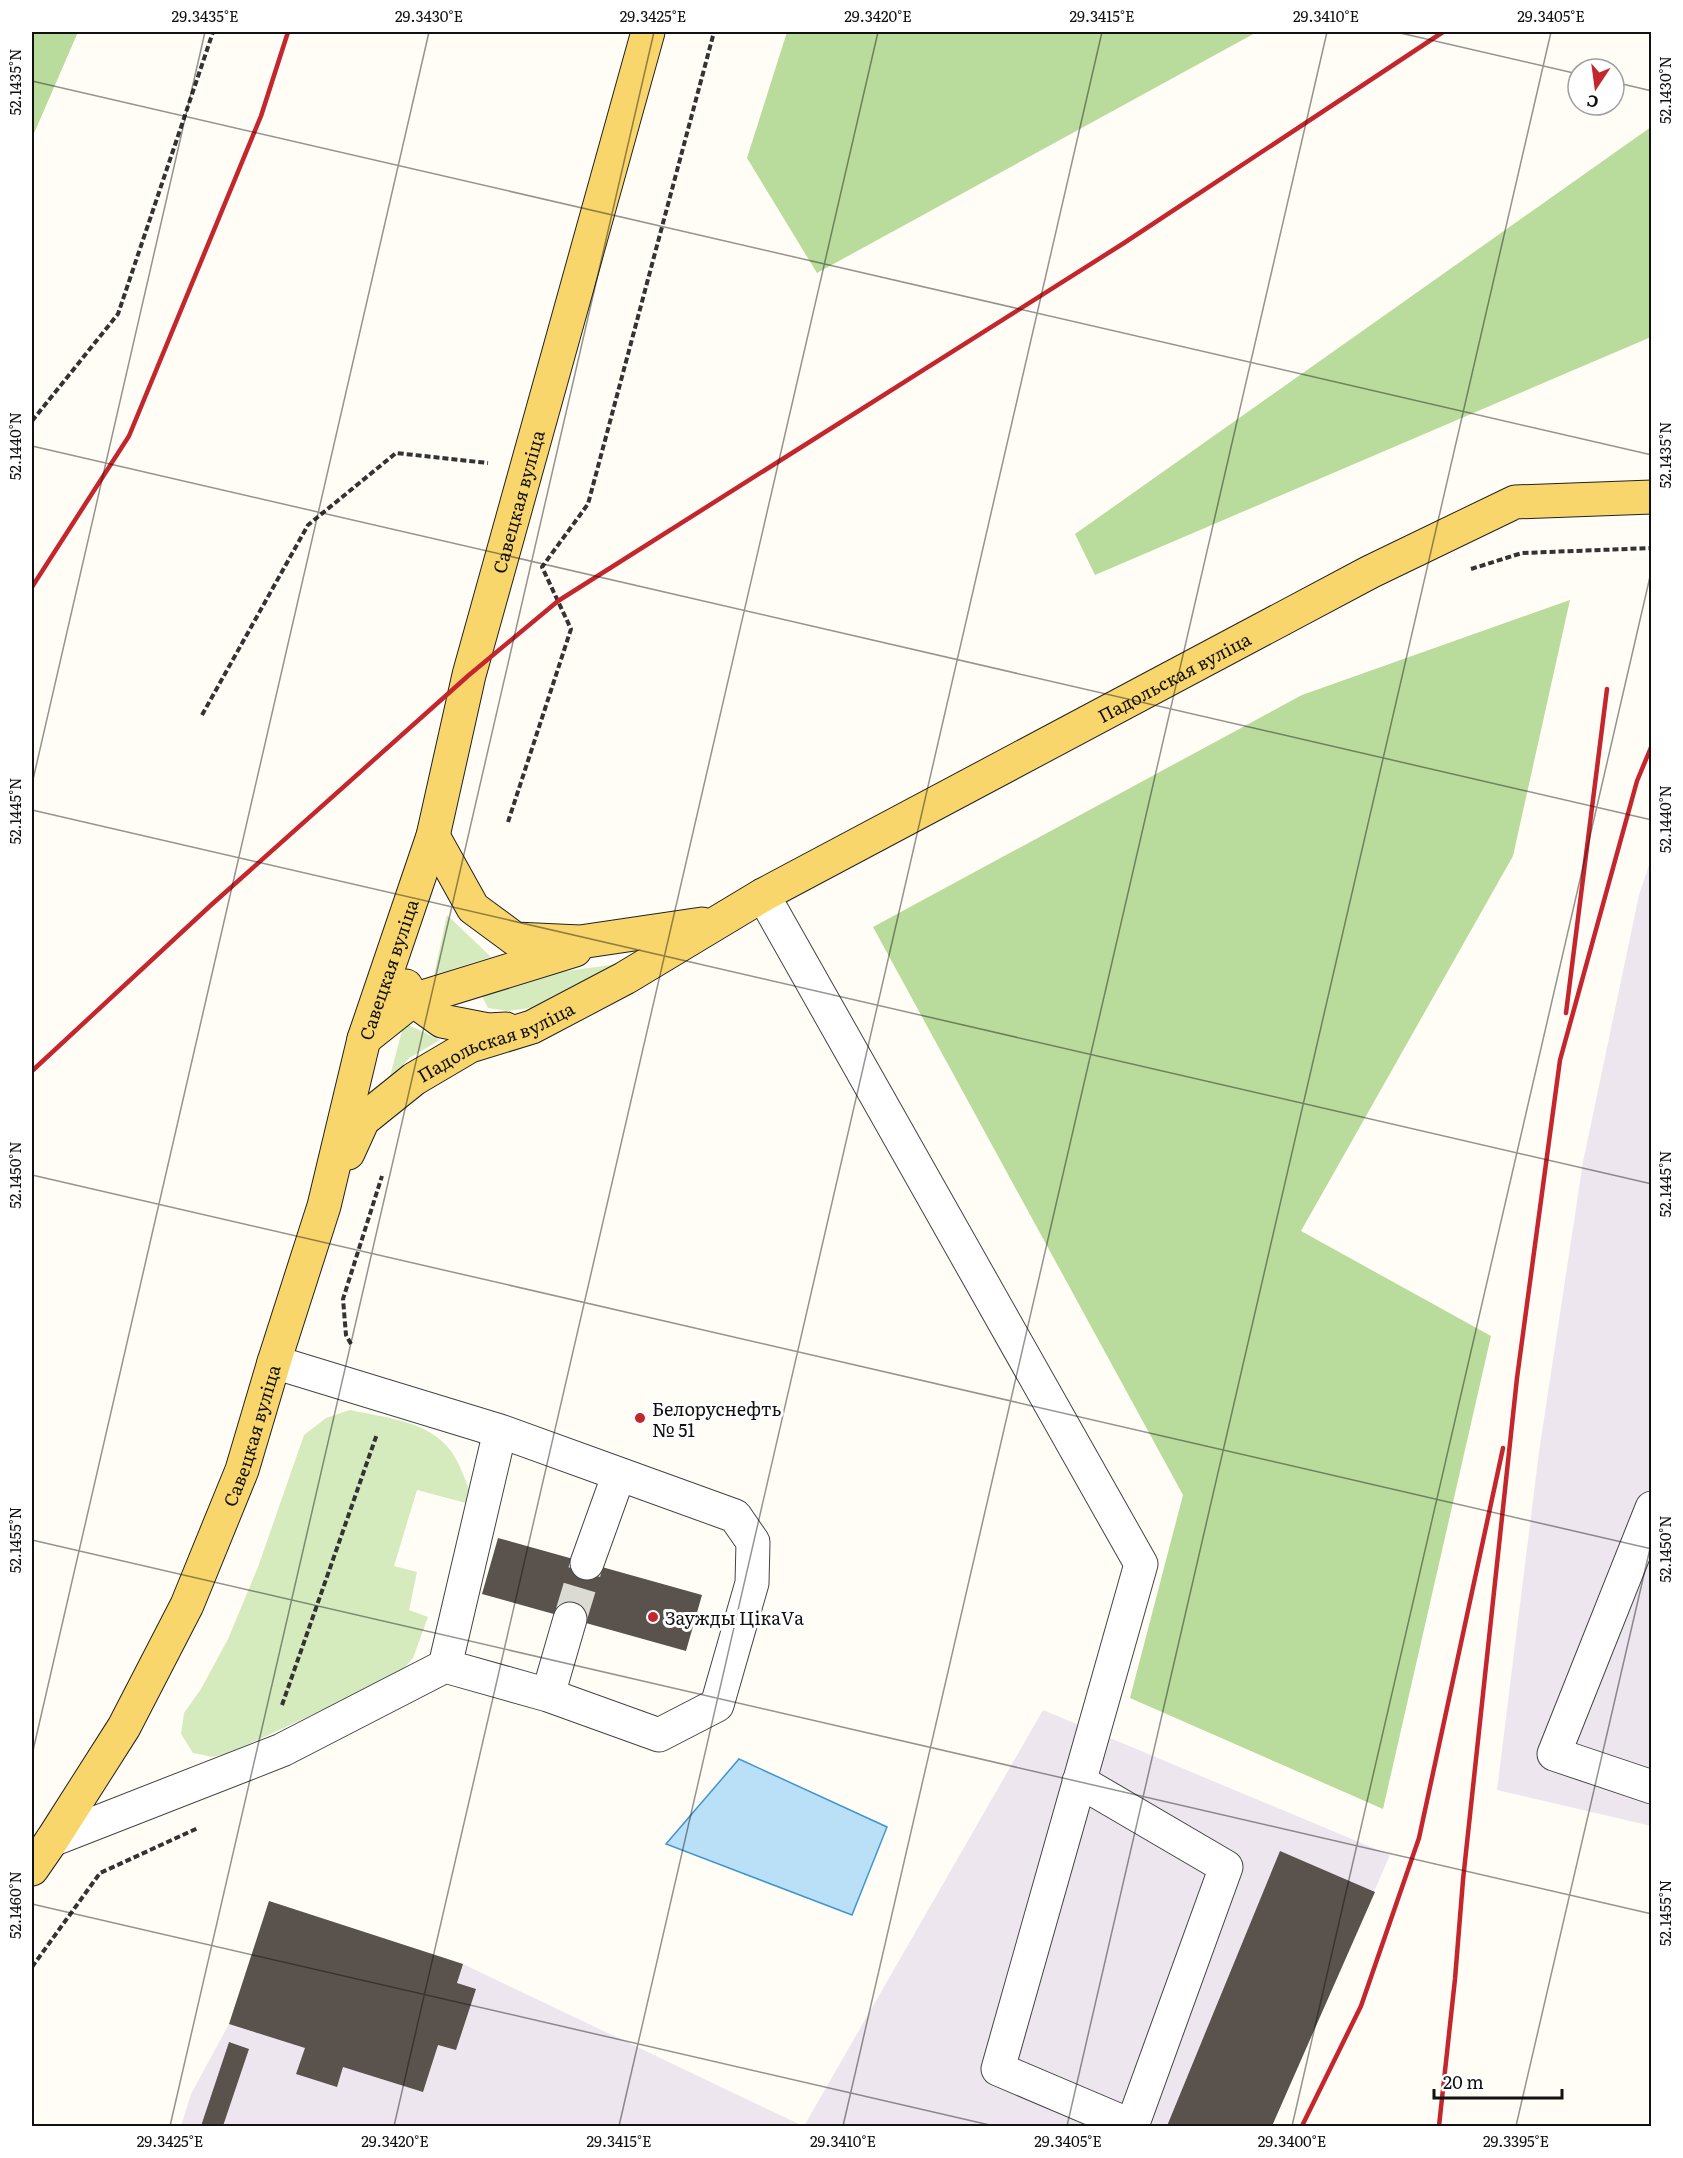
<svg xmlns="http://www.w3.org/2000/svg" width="1683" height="2158" font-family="Literata,serif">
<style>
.industrial{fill:#eee6ef}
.green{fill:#d5ebbd}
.forest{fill:#b9dc9c}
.water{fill:#b9e0f7;stroke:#3f96cf;stroke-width:1.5}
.building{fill:#5a524d}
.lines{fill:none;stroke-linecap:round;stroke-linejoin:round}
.minor-tunnel{stroke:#dbdad3;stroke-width:33;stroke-dasharray:33 16;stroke-linecap:butt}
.minor-casing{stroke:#444;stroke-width:35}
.major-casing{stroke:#222;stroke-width:35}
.path{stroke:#333;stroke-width:4;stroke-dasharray:6 3;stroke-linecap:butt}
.minor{stroke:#fff;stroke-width:33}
.major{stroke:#f9d66b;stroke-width:33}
.rail{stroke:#c4262e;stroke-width:4.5}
.ticks{fill:none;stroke:#111;stroke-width:1.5;stroke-opacity:0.45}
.poi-dot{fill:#c4262e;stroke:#fff;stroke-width:2}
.labels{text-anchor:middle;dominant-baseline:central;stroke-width:6;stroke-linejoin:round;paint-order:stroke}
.street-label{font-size:18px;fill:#111;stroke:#fff}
.poi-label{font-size:18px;fill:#111;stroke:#fff;text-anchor:start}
.neatline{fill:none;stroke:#111;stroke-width:2}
.ticks-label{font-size:15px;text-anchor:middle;fill:#111}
</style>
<rect width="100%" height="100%" fill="#fffdf5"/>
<path class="industrial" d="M1651 859V1826L1497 1790 1539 1452 1583 1162 1639 895Z
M1043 1710 1390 1855 1272 2126H804Z
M269 1901 463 1964 803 2126H181L191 2094 229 2024Z"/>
<path class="green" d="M447 915 491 957 434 975Z
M626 963 537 1007 508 1011 488 1008 481 994 521 977Z
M404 1023 440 1040 409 1058 388 1084Z
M350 1410C385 1418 428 1420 451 1451 459 1462 464 1477 469 1489L466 1503 417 1490 394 1566 417 1572 409 1610 428 1617 413 1658 399 1674 232 1752 213 1757 193 1753 181 1734 184 1713 201 1689 228 1639 258 1567 304 1435 326 1418Z"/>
<path class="forest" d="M32 32H78L32 138Z
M787 32H1257L817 273 747 158Z
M1651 127V337L1095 575 1075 534Z
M1570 600 1513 856 1301 1231 1491 1336 1383 1809 1130 1698 1183 1495 873 927 1302 695Z"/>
<path class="water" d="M739 1759 887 1827 852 1915 666 1844Z"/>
<path class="building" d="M498 1538 702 1595 686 1651 482 1594Z
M1280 1851 1375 1892 1272 2126H1167Z
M269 1901 463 1964 457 1983 476 1989 456 2050 438 2045 423 2092 343 2067 337 2087 296 2074 305 2048 229 2024Z
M229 2042 249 2049 223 2126H201Z"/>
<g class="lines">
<path class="minor-tunnel" d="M570 1619 587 1563"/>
<g class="minor-casing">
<path id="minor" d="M763 895 1141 1564C1093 1733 1045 1901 998 2069L1132 2126 1226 1867 1079 1781
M274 1362 500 1431 619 1474 587 1563
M1652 1508 1554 1754 1652 1787
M445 1666 500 1431
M548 1695 659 1735 717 1705 752 1583 753 1542 735 1516 619 1474
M52 1840 282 1750 445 1666 548 1695 570 1619"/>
</g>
<g class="major-casing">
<g id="major">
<path d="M433 836 473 908 515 939 580 942 702 924"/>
<path d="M406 986 413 1000 442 1021 488 1030 506 1029"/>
<path d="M364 1039 413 1000 575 950"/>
<path id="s1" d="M348 1153 363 1120 414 1079 470 1046 532 1027 625 978 763 895 1370 572 1515 502 1652 497"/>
<path id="s2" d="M32 1869 52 1840 124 1727 187 1605 242 1470 274 1362 324 1206 364 1039 433 836 469 675 648 32"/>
</g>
</g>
<path class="path" d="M32 421 118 314 213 32
M1471 569 1522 553 1652 548
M202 715 308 525 396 453 488 463
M508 822 571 629 542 567 588 504 714 32
M351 1344 346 1335 343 1299 382 1176
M282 1705 377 1434
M32 1967 100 1873 198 1828"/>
<use href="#minor" class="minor"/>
<use href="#major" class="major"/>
<path class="rail" d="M32 587 129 436 261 116 288 32
M1566 1013 1607 689
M32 1071 210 906 469 675 558 601 1124 243 1443 32
M1302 2126 1361 2006 1419 1838 1503 1448
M1439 2126 1455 1979 1463 1880 1517 1378 1560 1060 1637 781 1652 745"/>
</g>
<path class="ticks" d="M1396 32 1578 74M32 81 1652 455M1614 82 1652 91M32 446 1652 820M32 784 205 32M32 810 1652 1184M32 1175 1652 1549M32 1540 1652 1914M32 1755 429 32M32 1904 994 2126M170 2126 654 32M394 2126 878 32M619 2126 1102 32M843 2126 1327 32M1067 2126 1551 32M1292 2126 1652 568M1516 2126 1652 1540"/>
<g class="poi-dot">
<circle cx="640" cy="1418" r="6"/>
<circle cx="653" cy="1617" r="6"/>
</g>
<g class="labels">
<g class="street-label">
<text stroke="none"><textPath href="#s2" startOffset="1460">Савецкая вуліца</textPath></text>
<text stroke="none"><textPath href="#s1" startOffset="963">Падольская вуліца</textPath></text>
<text stroke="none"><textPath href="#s2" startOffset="974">Савецкая вуліца</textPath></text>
<text stroke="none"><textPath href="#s1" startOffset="192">Падольская вуліца</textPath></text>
<text stroke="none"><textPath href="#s2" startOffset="488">Савецкая вуліца</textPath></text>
</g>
<g class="poi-label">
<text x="652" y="1408">Белоруснефть<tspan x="652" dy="21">№ 51</tspan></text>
<text x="665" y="1617">Заужды ЦікаVа</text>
</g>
</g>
<rect width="1683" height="2158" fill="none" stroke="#ffffff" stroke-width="66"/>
<g transform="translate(1596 87) rotate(193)"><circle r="28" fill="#ffffff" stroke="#a0a0a0" stroke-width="1.5"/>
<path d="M0-4.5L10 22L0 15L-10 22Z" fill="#c4262e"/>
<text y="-9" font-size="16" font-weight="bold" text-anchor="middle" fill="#111111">С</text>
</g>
<path d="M1434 2089v9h128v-9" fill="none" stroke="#111111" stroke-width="3"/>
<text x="1443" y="2089" font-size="18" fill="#111111" stroke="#ffffff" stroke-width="4.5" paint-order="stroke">20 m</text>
<rect x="33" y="33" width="1617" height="2092" class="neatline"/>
<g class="ticks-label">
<text x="205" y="22">29.3435°E</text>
<text x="429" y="22">29.3430°E</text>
<text x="653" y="22">29.3425°E</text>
<text x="878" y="22">29.3420°E</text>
<text x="1102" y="22">29.3415°E</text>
<text x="1326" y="22">29.3410°E</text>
<text x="1551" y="22">29.3405°E</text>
<text transform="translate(16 82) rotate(-90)" y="5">52.1435°N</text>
<text transform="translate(1666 90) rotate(-90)" y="5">52.1430°N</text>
<text transform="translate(16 446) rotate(-90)" y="5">52.1440°N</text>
<text transform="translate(1666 455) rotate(-90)" y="5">52.1435°N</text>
<text transform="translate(16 811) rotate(-90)" y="5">52.1445°N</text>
<text transform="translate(1666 819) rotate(-90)" y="5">52.1440°N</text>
<text transform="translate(16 1175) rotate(-90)" y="5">52.1450°N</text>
<text transform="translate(1666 1184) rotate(-90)" y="5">52.1445°N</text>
<text transform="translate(16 1540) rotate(-90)" y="5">52.1455°N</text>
<text transform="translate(1666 1549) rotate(-90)" y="5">52.1450°N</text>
<text transform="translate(16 1905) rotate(-90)" y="5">52.1460°N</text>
<text transform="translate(1666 1913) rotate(-90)" y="5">52.1455°N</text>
<text x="170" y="2147">29.3425°E</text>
<text x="395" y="2147">29.3420°E</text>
<text x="619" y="2147">29.3415°E</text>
<text x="843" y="2147">29.3410°E</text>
<text x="1068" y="2147">29.3405°E</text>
<text x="1292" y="2147">29.3400°E</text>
<text x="1516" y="2147">29.3395°E</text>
</g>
</svg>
